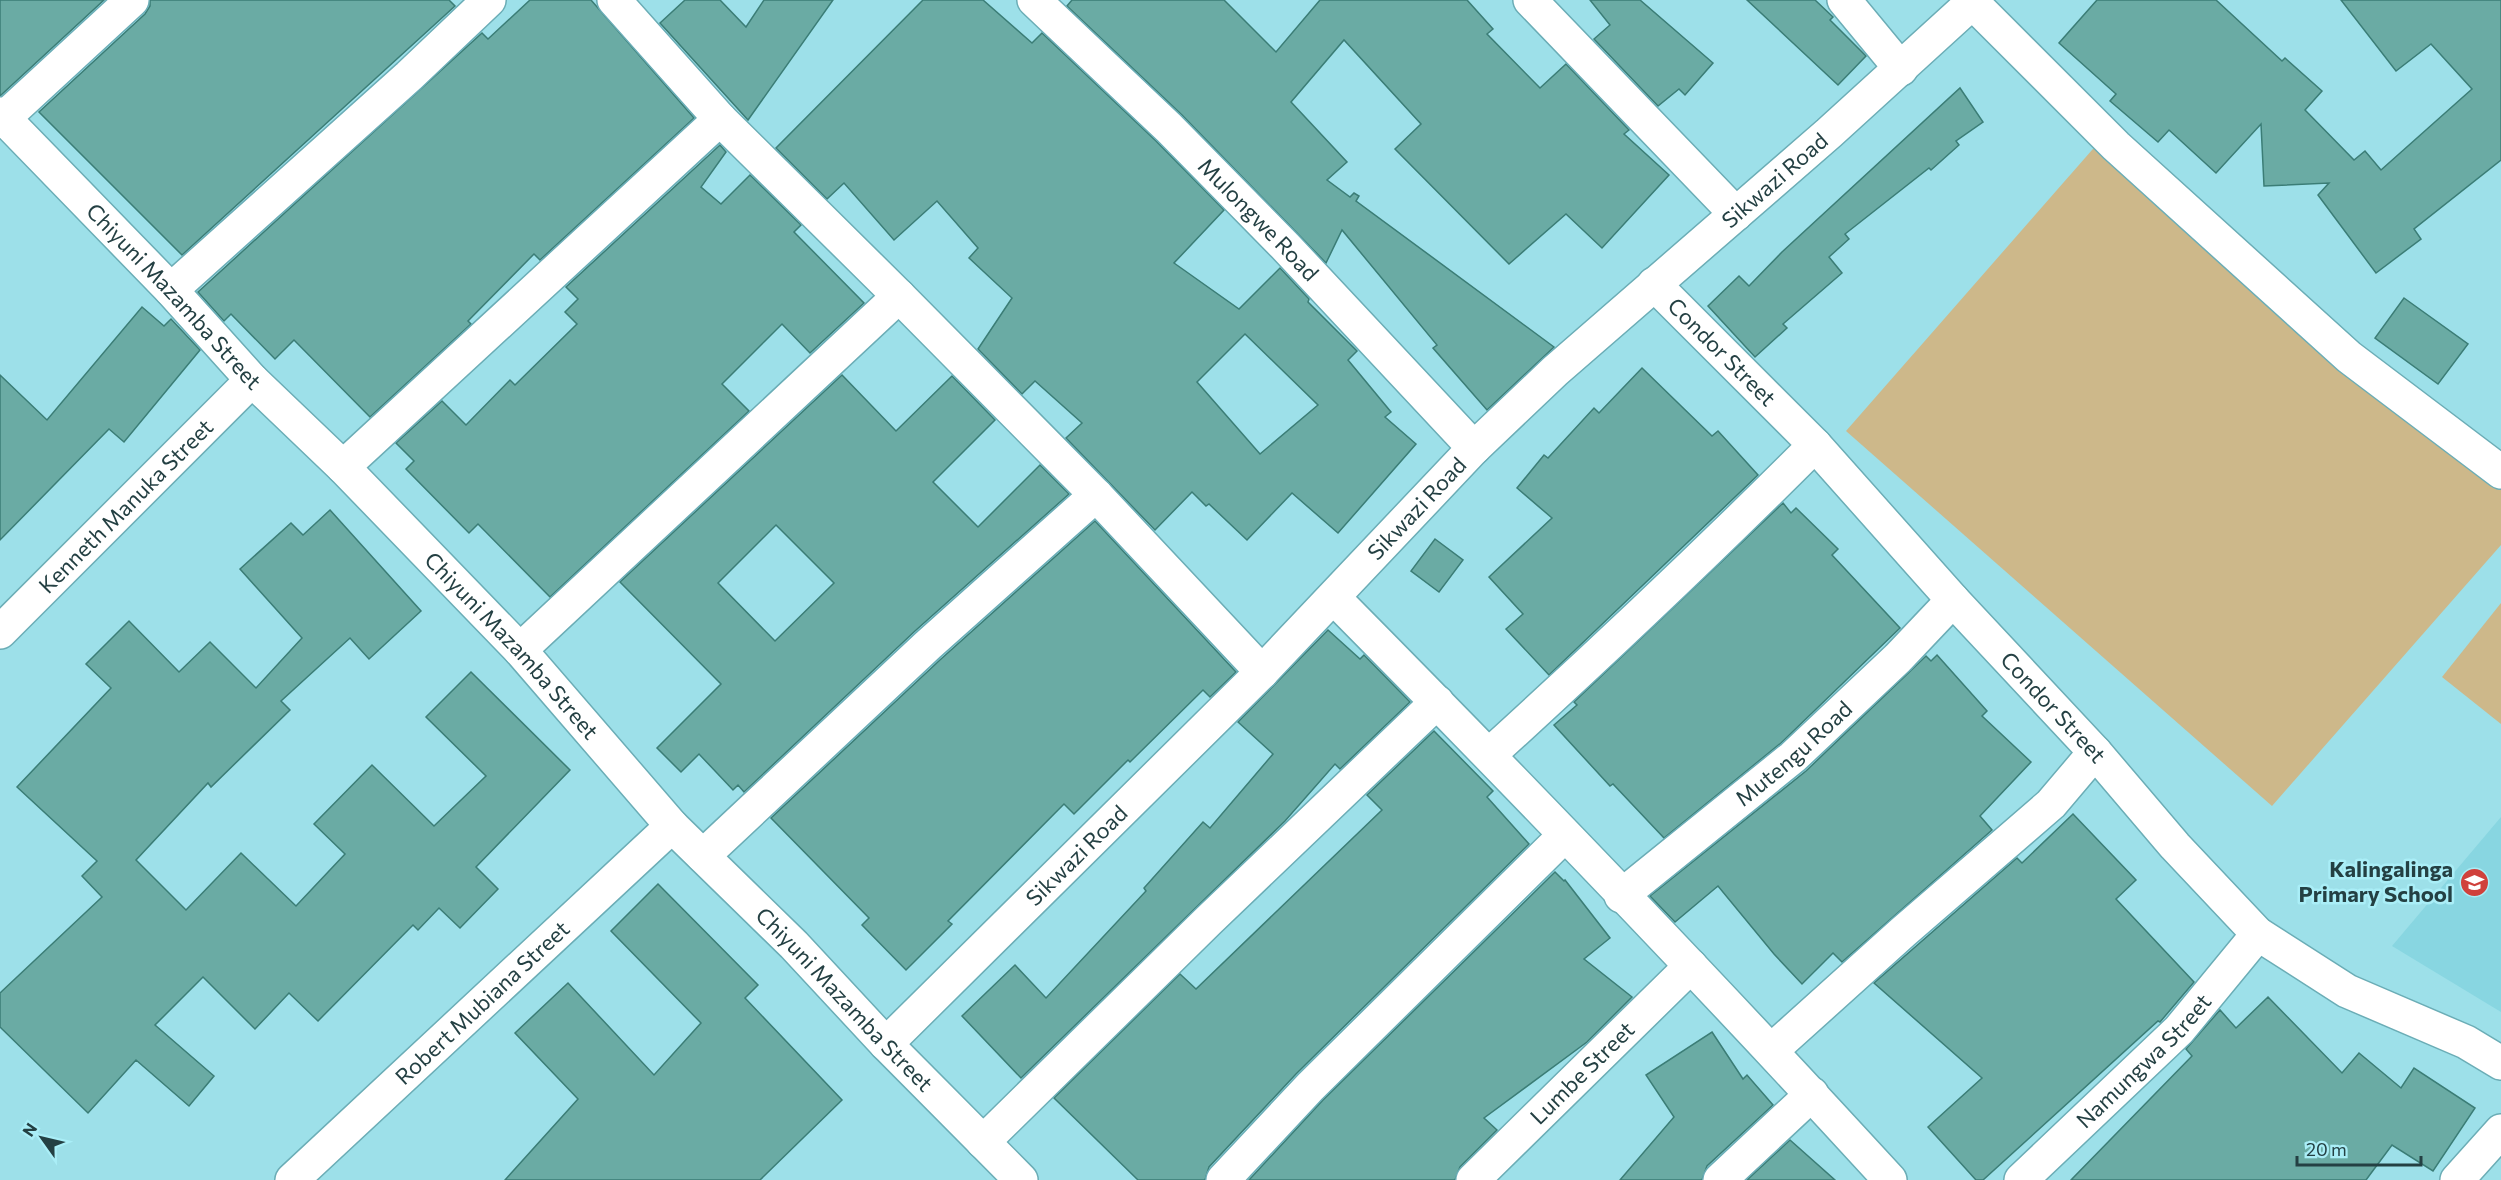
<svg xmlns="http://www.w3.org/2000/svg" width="2501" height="1180" viewBox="0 0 2501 1180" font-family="Commissioner,sans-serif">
<rect width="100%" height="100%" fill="#9de0e9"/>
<path fill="#88d6e1" d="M 2501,817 L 2501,1012 L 2392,946 Z"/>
<g fill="#cdb88a">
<path d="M 2106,134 L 2501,481 L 2501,545 L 2272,806 L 1846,431 Z"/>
<path d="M 2501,603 L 2501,724 L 2442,677 Z"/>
</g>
<g fill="#6aaba4" stroke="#3b7d76" stroke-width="1.5" fill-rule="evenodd">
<path d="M 0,0 L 104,0 L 0,96 Z"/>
<path d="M 150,0 L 449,0 L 455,6 L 182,255 L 39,112 L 145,14 L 150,6 Z"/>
<path d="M 530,0 L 591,0 L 694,118 L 540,260 L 534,254 L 468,321 L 471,324 L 370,417 L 294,340 L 275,359 L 231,314 L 224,321 L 198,292 L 482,33 L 488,39 Z"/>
<path d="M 685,0 L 720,0 L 746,27 L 764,0 L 833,0 L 748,120 L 660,23 Z"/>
<path d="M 923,0 L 983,0 L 1032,43 L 1042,33 L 1156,141 L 1224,210 L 1174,263 L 1239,309 L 1280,268 L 1309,299 L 1308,302 L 1357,351 L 1348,360 L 1391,412 L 1385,417 L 1416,444 L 1338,533 L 1292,493 L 1247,540 L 1209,504 L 1206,506 L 1192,492 L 1155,530 L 1066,438 L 1082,423 L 1035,381 L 1022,394 L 978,349 L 1012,298 L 969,258 L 978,248 L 937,201 L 894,240 L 844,183 L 827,199 L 776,148 ZM 1245,334 L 1318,405 L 1260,454 L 1197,382 Z"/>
<path d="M 1072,0 L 1224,0 L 1276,52 L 1320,0 L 1467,0 L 1493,29 L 1487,34 L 1540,88 L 1566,64 L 1629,130 L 1624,134 L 1669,175 L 1602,248 L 1566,214 L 1509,264 L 1395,149 L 1421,124 L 1344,40 L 1291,102 L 1347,162 L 1327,180 L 1350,197 L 1354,193 L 1359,196 L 1356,201 L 1554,347 L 1487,410 L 1433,348 L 1437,345 L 1342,230 L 1326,263 L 1182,115 L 1067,6 Z"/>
<path d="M 1590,0 L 1640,0 L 1713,63 L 1685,95 L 1679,89 L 1658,106 L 1594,39 L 1610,25 Z"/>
<path d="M 1747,0 L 1815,0 L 1833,17 L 1830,20 L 1866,56 L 1838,85 Z"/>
<path d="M 2097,0 L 2216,0 L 2282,61 L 2285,58 L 2322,91 L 2305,110 L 2354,160 L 2365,151 L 2381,170 L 2472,89 L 2431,44 L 2396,71 L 2341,0 L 2501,0 L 2501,160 L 2414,229 L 2421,239 L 2376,273 L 2318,195 L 2329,183 L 2264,186 L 2261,124 L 2216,173 L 2169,130 L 2158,142 L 2110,101 L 2116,94 L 2059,43 Z"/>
<path d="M 1960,88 L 1983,122 L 1956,141 L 1959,145 L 1931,170 L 1929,168 L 1845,234 L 1849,239 L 1829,257 L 1842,273 L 1783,324 L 1787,328 L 1755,357 L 1708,306 L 1739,276 L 1749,286 L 1782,252 Z"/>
<path d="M 720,145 L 726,152 L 701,187 L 721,204 L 750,175 L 801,225 L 794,232 L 864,303 L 810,353 L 782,324 L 722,384 L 749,411 L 550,597 L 478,524 L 469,533 L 406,469 L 414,461 L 396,443 L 442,401 L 466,425 L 510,380 L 515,385 L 577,324 L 565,312 L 578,299 L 566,287 Z"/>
<path d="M 2404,298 L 2468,344 L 2438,384 L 2375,338 Z"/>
<path d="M 142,307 L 164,326 L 171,319 L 200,350 L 124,442 L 109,429 L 0,540 L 0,375 L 47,420 Z"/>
<path d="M 1642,368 L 1712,436 L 1718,431 L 1758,475 L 1549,675 L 1506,629 L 1523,614 L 1489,577 L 1552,518 L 1517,488 L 1544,455 L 1548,458 L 1594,408 L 1599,413 Z"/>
<path d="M 842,375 L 896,431 L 952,376 L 995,420 L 933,482 L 978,527 L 1040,465 L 1069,494 L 915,631 L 744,792 L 738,785 L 733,790 L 699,754 L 681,772 L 657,748 L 721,684 L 620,582 ZM 776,525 L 834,583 L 775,641 L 718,583 Z"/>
<path d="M 1783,503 L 1791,513 L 1796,508 L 1838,549 L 1832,555 L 1900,628 L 1781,743 L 1664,838 L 1613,784 L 1610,786 L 1554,725 L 1577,705 L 1574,702 Z"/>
<path d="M 330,510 L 421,611 L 369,659 L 350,638 L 281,701 L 290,710 L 211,787 L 208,783 L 136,860 L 186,910 L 241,853 L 296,906 L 345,854 L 314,824 L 372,765 L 434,826 L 486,776 L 426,717 L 471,672 L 570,770 L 476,867 L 498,889 L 460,928 L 439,908 L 418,930 L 413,925 L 318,1021 L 289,993 L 255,1029 L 203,977 L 155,1025 L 214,1076 L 189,1106 L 136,1060 L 88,1113 L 0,1027 L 0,993 L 102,897 L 82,876 L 97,861 L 17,787 L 111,688 L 86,664 L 129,621 L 179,672 L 210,642 L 256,688 L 302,638 L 240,569 L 291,523 L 303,535 Z"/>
<path d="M 1095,521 L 1236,672 L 1210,697 L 1203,690 L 1130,762 L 1128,760 L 1074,814 L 1064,804 L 948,921 L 952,924 L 906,970 L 862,925 L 869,918 L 771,818 L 941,659 Z"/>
<path d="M 1435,539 L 1463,560 L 1439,592 L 1411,571 Z"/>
<path d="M 1328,630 L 1360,659 L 1364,655 L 1410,702 L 1340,769 L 1335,764 L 1285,821 L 1021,1078 L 962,1016 L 1015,965 L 1046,998 L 1146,891 L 1144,888 L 1203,822 L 1210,828 L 1273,754 L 1238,722 Z"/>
<path d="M 1937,655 L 1987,711 L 1982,716 L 2031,762 L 1980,816 L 1992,830 L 1842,962 L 1833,953 L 1802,984 L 1774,954 L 1718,886 L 1675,922 L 1650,896 L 1806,771 L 1926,656 L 1931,661 Z"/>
<path d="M 1434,731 L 1493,791 L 1487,797 L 1529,844 L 1296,1074 L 1209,1167 L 1205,1180 L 1138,1180 L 1054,1098 L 1180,974 L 1196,989 L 1382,810 L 1367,795 Z"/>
<path d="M 2073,814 L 2136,880 L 2116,899 L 2194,982 L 2160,1022 L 2158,1021 L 1983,1180 L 1976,1180 L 1928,1127 L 1982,1078 L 1874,983 L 2017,858 L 2022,863 Z"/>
<path d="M 1555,872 L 1564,881 L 1565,880 L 1610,938 L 1584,959 L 1632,997 L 1587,1042 L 1484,1118 L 1497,1130 L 1460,1167 L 1455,1180 L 1249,1180 L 1323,1100 Z"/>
<path d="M 658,884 L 758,985 L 745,998 L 842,1100 L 760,1180 L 505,1180 L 578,1099 L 515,1033 L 568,983 L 654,1075 L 701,1023 L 611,931 Z"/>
<path d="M 2268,997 L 2342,1073 L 2359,1053 L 2401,1088 L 2414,1068 L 2475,1108 L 2433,1171 L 2392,1145 L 2366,1180 L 2071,1180 L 2192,1056 L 2186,1049 L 2220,1010 L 2236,1028 Z"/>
<path d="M 1712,1032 L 1743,1079 L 1747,1075 L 1773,1105 L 1707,1166 L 1702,1180 L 1620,1180 L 1674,1117 L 1646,1075 Z"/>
<path d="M 1790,1140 L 1835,1180 L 1747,1180 Z"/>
</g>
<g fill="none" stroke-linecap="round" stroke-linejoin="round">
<defs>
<g id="minor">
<path d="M 614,0 L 720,119 L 899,296 L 1096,495 L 1262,672"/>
<path id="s1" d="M 1034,0 L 1169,128 L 1285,246 L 1474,448"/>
<path d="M 1530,0 L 1736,214"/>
<path d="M 1844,0 L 1901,69"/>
<path d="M 1972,2 L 2116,146 L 2349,357 L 2501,472"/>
<path id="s2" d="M 0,114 L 171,290 L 252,380 L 343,467 L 520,650 L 672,826 L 794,945 L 886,1044 L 1021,1180"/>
<path d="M 4,118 L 132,0"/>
<path id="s3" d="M 1654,284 L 1815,445 L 1953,600 L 2095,752 L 2175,846 L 2258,934 L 2347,991 L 2466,1042 L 2501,1063"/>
<path d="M 171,290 L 409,76 L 489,0"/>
<path d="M 343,467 L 720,119"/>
<path d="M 1334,598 C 1523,789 1709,982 1890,1180"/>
<path id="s4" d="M 0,632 L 252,380"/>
<path d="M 520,650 L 899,296"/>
<path d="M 1489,755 C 1600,654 1709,551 1815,445"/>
<path d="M 703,856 L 928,645 L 1096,495"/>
<path id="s5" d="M 1621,896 L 1793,757 L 1898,658 L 1953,600"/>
<path id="s6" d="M 886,1044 L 1262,672 L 1474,448 L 1555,371 L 1829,133 L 1975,0"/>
<path d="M 1772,1050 L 1903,932 L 2051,804 L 2095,752"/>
<path d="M 983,1142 L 1208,921 L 1437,702"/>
<path id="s7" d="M 292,1180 L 672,826"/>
<path d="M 1223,1180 L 1310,1087 L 1565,835"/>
<path id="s8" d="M 1473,1180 L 1691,966"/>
<path d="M 1720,1180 L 1812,1094"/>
<path id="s9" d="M 2021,1180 L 2179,1030 L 2258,934"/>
<path d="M 2457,1180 L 2501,1131"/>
</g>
</defs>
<use href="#minor" stroke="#6badb6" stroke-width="36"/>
<use href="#minor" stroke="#fff" stroke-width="33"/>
</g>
<defs>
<symbol id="school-disc" viewBox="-11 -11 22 22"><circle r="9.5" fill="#d0413c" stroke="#aaeef7"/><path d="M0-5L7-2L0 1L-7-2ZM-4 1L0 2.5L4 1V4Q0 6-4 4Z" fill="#fff"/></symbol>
</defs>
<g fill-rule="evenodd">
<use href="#school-disc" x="2458" y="866" width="33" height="33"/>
</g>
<g text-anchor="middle" stroke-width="5" stroke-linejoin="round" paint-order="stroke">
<g font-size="22" fill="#244043" stroke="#aaeef7">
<text dy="8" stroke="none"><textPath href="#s6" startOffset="1240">Sikwazi Road</textPath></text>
<text dy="8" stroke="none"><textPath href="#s1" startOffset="314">Mulongwe Road</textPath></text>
<text dy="8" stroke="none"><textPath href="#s2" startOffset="252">Chiyuni Mazamba Street</textPath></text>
<text dy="8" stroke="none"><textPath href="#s3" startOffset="96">Condor Street</textPath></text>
<text dy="8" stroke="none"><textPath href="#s4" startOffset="178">Kenneth Manuka Street</textPath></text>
<text dy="8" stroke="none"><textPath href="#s6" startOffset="754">Sikwazi Road</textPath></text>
<text dy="8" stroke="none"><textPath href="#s2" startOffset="738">Chiyuni Mazamba Street</textPath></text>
<text dy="8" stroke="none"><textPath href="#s3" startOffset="582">Condor Street</textPath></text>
<text dy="8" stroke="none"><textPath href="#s5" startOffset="224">Mutengu Road</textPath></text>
<text dy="8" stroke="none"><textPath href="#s6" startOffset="268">Sikwazi Road</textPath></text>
<text dy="8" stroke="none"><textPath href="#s2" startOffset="1224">Chiyuni Mazamba Street</textPath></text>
<text dy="8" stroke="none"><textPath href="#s7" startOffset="260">Robert Mubiana Street</textPath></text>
<text dy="8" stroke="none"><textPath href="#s9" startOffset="171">Namungwa Street</textPath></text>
<text dy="8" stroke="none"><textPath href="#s8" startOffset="153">Lumbe Street</textPath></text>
</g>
<g font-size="22" font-weight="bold" fill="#244043" stroke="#aaeef7" text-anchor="end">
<text x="2453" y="877">Kalingalinga<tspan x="2453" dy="25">Primary School</tspan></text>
</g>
</g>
<g transform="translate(42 1138) rotate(304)" stroke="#aaeef7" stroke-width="4.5" paint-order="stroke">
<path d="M0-4.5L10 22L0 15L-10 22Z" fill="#244043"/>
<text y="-9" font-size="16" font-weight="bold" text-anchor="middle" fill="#244043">N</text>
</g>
<path d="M2297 1156v9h124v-9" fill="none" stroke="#244043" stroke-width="3"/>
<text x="2306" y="1156" font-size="18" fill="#244043" stroke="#aaeef7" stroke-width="4.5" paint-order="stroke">20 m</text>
</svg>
